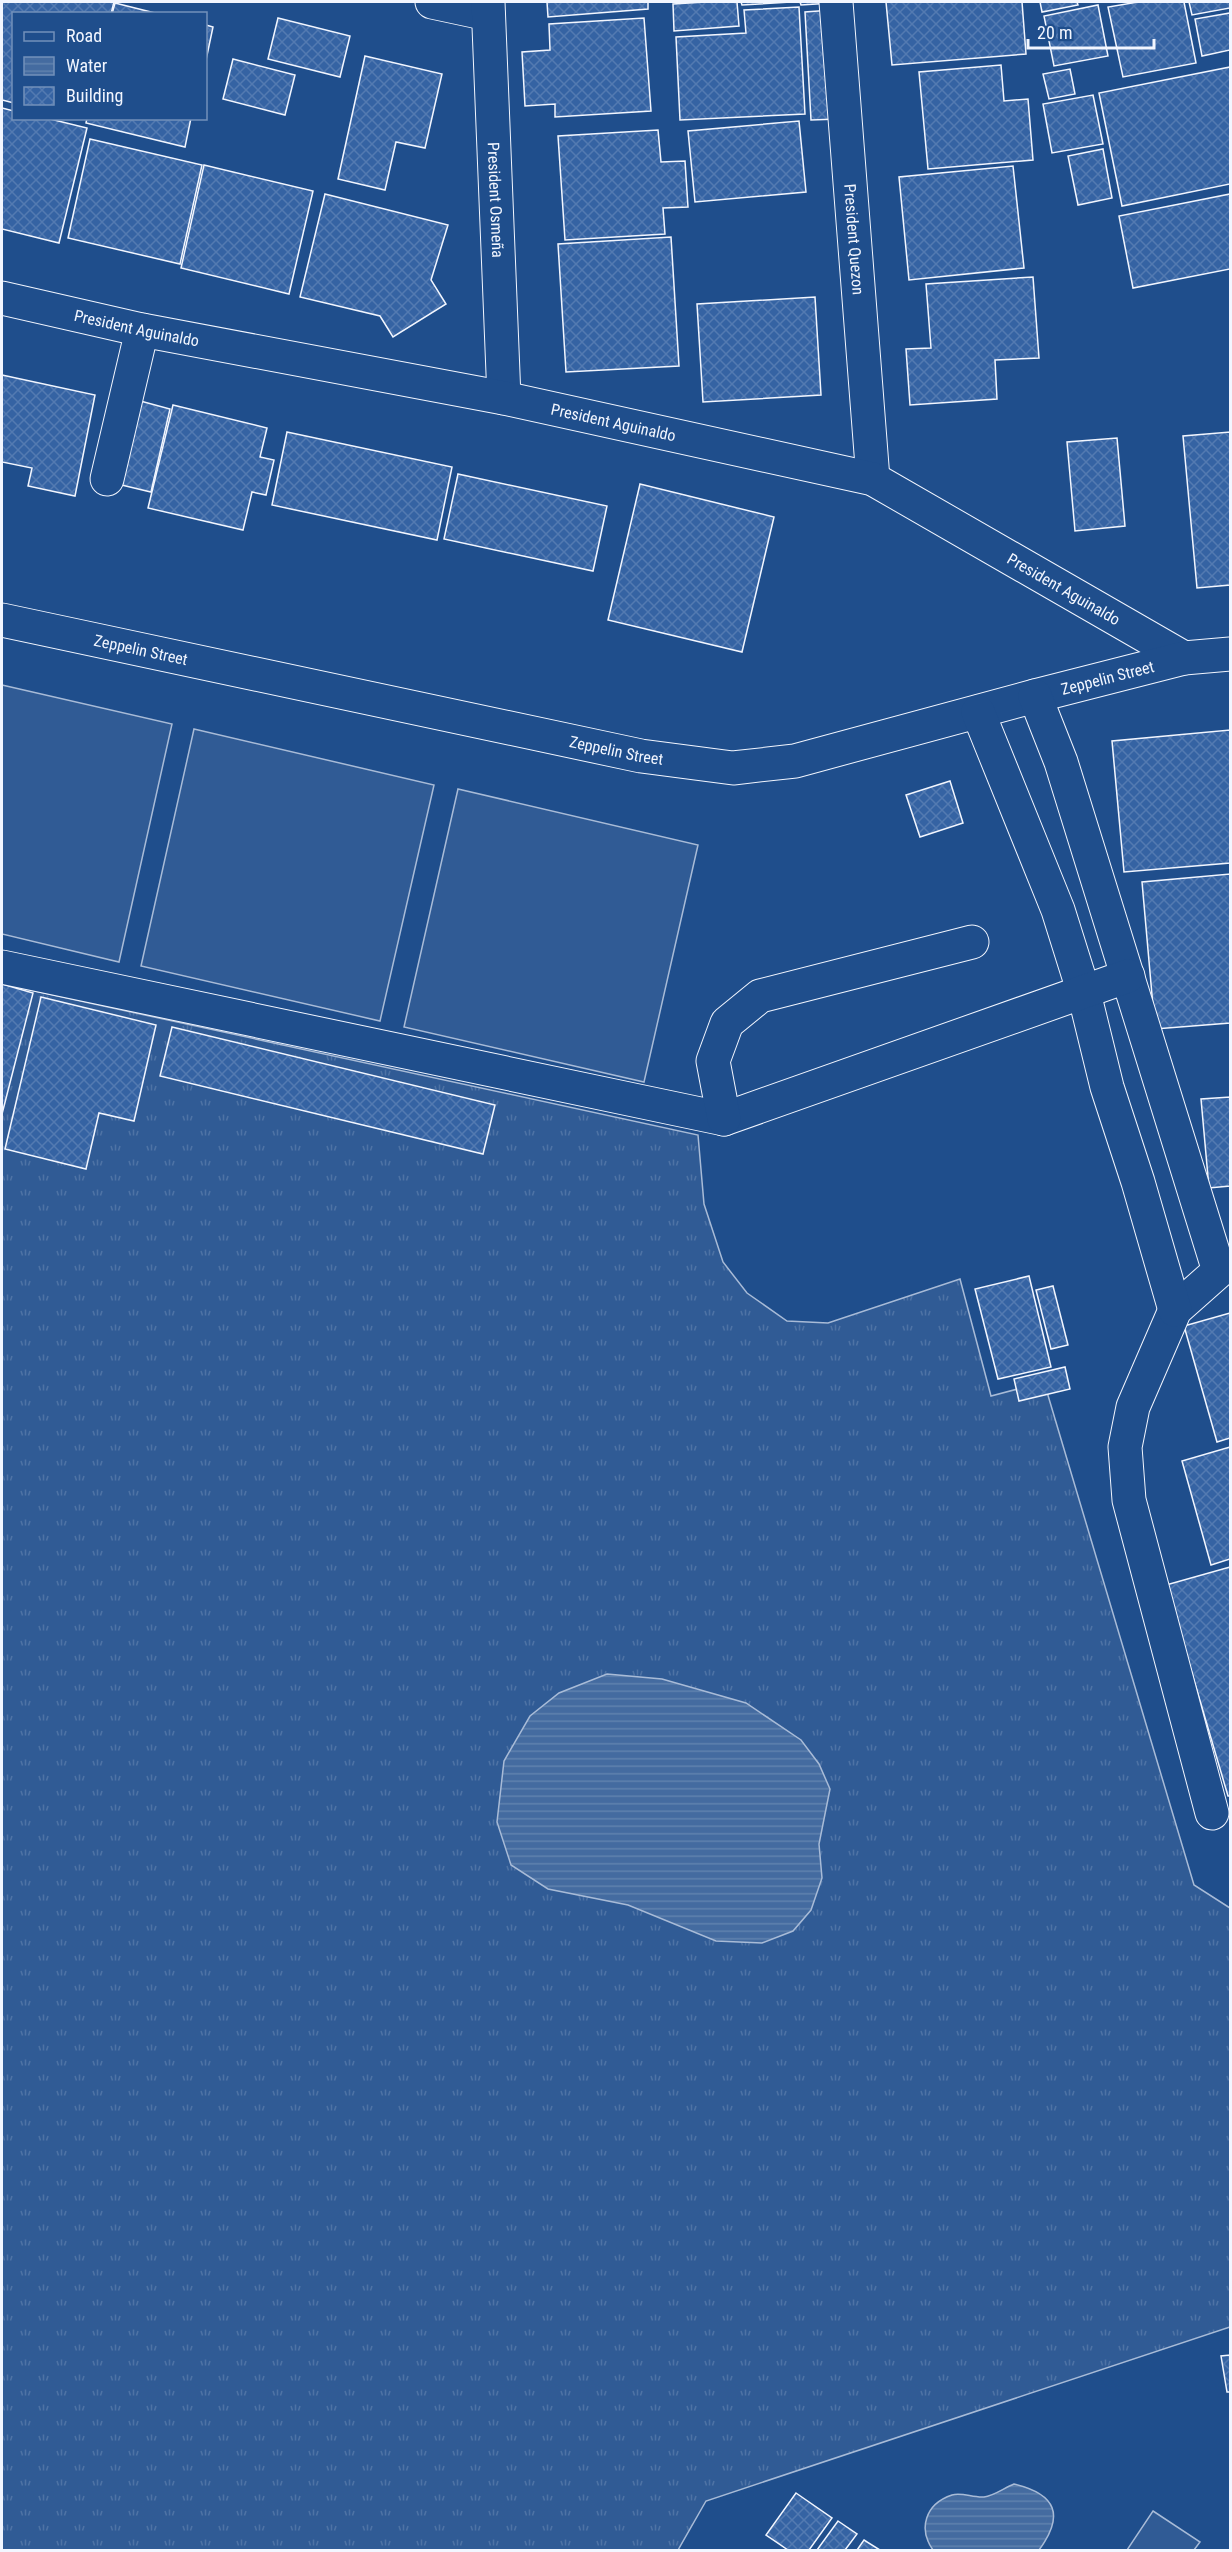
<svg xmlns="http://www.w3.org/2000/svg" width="1232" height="2552" viewBox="0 0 1232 2552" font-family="'Roboto Condensed',sans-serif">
<defs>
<pattern id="grass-tufts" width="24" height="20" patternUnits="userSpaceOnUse" patternTransform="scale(1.5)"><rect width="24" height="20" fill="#305b95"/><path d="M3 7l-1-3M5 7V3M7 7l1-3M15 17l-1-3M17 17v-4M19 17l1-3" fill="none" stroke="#4e73a5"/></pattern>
<pattern id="water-rules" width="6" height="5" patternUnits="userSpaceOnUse" patternTransform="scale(1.5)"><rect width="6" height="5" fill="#446ba0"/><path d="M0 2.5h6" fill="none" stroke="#5f81ae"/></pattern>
<pattern id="building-cross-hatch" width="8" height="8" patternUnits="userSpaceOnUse" patternTransform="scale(1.5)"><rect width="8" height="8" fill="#3563a3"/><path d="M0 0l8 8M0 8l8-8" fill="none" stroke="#537ab1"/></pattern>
</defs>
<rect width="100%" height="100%" fill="#1f4e8c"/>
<path fill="url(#grass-tufts)" stroke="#a8bbd7" stroke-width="1.5" d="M 2,984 L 698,1135 L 704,1204 L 723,1262 L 747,1293 L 787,1321 L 828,1323 L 960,1279 L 991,1396 L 1044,1382 L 1194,1885 L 1230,1908 L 1230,2327 L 706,2501 L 678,2550 L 2,2550 Z"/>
<g fill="#305b95" stroke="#a8bbd7" stroke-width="1.5">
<path d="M 2,685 L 172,724 L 119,962 L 2,934 Z"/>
<path d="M 194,729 L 434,785 L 380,1021 L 141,966 Z"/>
<path d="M 458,789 L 698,845 L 644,1082 L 404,1027 Z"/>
<path d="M 1153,2511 L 1200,2542 L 1194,2550 L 1127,2550 Z"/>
</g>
<g fill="url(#water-rules)" stroke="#a8bbd7" stroke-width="1.5">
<path d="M 607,1674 L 662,1679 L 746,1703 L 801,1740 L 819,1764 L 830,1789 L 819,1844 L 822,1878 L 811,1910 L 793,1931 L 762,1943 L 716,1941 L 628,1905 L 548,1889 L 511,1865 L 497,1822 L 504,1761 L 530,1716 L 559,1693 Z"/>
<path d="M 1014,2484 C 1056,2494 1065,2515 1039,2550 L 933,2550 C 918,2529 925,2504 952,2495 C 962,2492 973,2498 984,2497 C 994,2496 1004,2488 1014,2484 Z"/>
</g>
<g fill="url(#building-cross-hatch)" stroke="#f2f6ff" stroke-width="1.5">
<path d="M 2,2 L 114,2 L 111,14 L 14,14 L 14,103 L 2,100 Z"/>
<path d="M 547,2 L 648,2 L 648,9 L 548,17 Z"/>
<path d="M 705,2 L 737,2 L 739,26 L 674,31 L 673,4 Z"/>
<path d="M 741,2 L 791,2 L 742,5 Z"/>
<path d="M 800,2 L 832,2 L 832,3 L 801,5 Z"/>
<path d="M 886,2 L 1022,2 L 1026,54 L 892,65 Z"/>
<path d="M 1040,2 L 1077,2 L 1078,5 L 1042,12 Z"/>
<path d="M 1138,2 L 1184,2 L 1196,63 L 1123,77 L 1108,7 Z"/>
<path d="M 1189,2 L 1230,2 L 1230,8 L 1192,15 Z"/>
<path d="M 115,3 L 159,14 L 112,14 Z"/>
<path d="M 1098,5 L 1108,56 L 1054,66 L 1044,16 Z"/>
<path d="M 799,7 L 805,114 L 680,120 L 676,37 L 746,33 L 744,10 Z"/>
<path d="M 832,10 L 838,119 L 811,120 L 805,12 Z"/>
<path d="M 1230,13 L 1230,50 L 1202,56 L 1195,19 Z"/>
<path d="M 278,18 L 350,36 L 340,77 L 268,59 Z"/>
<path d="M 644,18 L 651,111 L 555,117 L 555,104 L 525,106 L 522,52 L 550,50 L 549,24 Z"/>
<path d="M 206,25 L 213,27 L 206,60 Z"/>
<path d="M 365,56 L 442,74 L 425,148 L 396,142 L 385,190 L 338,179 Z"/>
<path d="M 233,59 L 295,75 L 285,115 L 223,99 Z"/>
<path d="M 1001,65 L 1004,101 L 1028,99 L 1033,160 L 928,169 L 919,72 Z"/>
<path d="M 1230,67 L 1230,184 L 1122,206 L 1099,93 Z"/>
<path d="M 1070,69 L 1075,94 L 1049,99 L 1043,74 Z"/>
<path d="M 1093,95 L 1103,144 L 1052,153 L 1043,104 Z"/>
<path d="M 2,108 L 14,111 L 14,118 L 46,118 L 87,128 L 59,243 L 2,229 Z"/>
<path d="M 87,118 L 191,118 L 185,147 L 86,123 Z"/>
<path d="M 799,121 L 806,192 L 695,202 L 688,131 Z"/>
<path d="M 658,130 L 661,162 L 685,161 L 688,207 L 663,208 L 665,234 L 565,240 L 558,136 Z"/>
<path d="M 90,139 L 202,165 L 180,264 L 68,238 Z"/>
<path d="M 1103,149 L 1112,198 L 1078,205 L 1068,156 Z"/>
<path d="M 204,165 L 313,191 L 289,294 L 181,268 Z"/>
<path d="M 1013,166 L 1024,268 L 909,280 L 899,177 Z"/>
<path d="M 325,194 L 448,225 L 431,280 L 446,304 L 393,337 L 380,316 L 300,297 Z"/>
<path d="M 1230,194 L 1230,269 L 1133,288 L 1119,216 Z"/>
<path d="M 671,237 L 679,366 L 566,372 L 558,244 Z"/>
<path d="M 1033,277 L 1039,358 L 995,360 L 997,399 L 910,405 L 906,349 L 931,348 L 926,284 Z"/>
<path d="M 815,297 L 821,395 L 703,402 L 697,304 Z"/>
<path d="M 2,375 L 95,395 L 75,496 L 28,486 L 32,468 L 2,462 Z"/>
<path d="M 133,399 L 170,409 L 151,492 L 113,483 Z"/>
<path d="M 173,405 L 267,428 L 260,457 L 274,460 L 266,495 L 252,492 L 243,530 L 148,508 Z"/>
<path d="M 287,432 L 452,467 L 437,540 L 272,505 Z"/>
<path d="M 1230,432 L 1230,585 L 1197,588 L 1183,436 Z"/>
<path d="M 1117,438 L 1125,526 L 1075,531 L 1067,442 Z"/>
<path d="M 458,474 L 607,506 L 593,571 L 444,539 Z"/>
<path d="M 640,484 L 774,517 L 742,652 L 608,620 Z"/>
<path d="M 1230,730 L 1230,863 L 1124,872 L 1112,741 Z"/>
<path d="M 950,781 L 963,823 L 920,837 L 906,795 Z"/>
<path d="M 1230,874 L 1230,1023 L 1155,1029 L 1142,882 Z"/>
<path d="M 2,984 L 33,993 L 2,1114 Z"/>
<path d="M 41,997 L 156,1025 L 134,1121 L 99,1113 L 86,1169 L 5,1149 Z"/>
<path d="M 172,1027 L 495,1105 L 483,1154 L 160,1076 Z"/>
<path d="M 1230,1097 L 1230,1186 L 1209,1188 L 1201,1099 Z"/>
<path d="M 1029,1276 L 1051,1367 L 998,1379 L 975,1289 Z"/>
<path d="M 1053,1286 L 1068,1345 L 1051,1349 L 1036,1290 Z"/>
<path d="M 1230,1313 L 1230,1438 L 1217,1442 L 1184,1326 Z"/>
<path d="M 1065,1367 L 1070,1389 L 1019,1401 L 1014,1379 Z"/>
<path d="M 1230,1447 L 1230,1559 L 1211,1565 L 1182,1461 Z"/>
<path d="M 1230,1567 L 1230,1796 L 1228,1796 L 1166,1585 Z"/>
<path d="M 1230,2355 L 1230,2392 L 1227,2392 L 1221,2356 Z"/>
<path d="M 796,2493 L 832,2518 L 809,2550 L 788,2550 L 766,2535 Z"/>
<path d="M 838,2521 L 857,2534 L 845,2550 L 817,2550 Z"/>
<path d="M 864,2540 L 880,2550 L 857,2550 Z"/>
</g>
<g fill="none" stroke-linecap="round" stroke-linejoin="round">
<defs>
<g id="minor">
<path d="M 432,2 L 488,14"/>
<path id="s1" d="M 488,2 L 504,398"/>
<path id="s2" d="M 836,2 L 873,479"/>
<path id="s3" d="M 2,298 L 142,330 L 504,398 L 873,479 L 1184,658"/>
<path d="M 107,479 L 142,330"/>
<path id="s4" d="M 2,620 L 641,756 L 733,768 L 795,761 L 1035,696 L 1184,658 L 1230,654"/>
<path d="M 1035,696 L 1061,762 L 1219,1271 L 1175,1310 L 1133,1407 L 1125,1447 L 1129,1500 L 1212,1813"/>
<path d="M 978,712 L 1058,910 L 1084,993 L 1107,1087 L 1138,1182 L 1175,1310"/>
<path d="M 2,967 L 724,1119 L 1128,976"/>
<path d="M 724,1119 L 713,1061 L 727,1023 L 760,996 L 972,942"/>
</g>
</defs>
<use href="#minor" stroke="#f2f6ff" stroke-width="35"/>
<use href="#minor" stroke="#1f4e8c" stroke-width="33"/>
</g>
<g text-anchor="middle" stroke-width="4.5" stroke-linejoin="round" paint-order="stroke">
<g font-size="16" fill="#f2f6ff" stroke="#1f4e8c">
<text dy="6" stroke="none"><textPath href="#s1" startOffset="198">President Osmeña</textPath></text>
<text dy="6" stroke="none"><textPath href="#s2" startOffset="238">President Quezon</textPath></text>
<text dy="6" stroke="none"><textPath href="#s3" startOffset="138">President Aguinaldo</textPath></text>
<text dy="6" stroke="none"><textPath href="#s3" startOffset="624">President Aguinaldo</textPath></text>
<text dy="6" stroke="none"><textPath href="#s3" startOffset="1110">President Aguinaldo</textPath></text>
<text dy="6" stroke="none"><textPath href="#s4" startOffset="142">Zeppelin Street</textPath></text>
<text dy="6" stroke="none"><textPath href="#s4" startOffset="1132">Zeppelin Street</textPath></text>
<text dy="6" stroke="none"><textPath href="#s4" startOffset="628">Zeppelin Street</textPath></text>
</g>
</g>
<rect width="1232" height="2552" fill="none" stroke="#f2f6ff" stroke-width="6"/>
<rect x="12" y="12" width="195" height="108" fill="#1f4e8c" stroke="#7391ba" stroke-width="1.5"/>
<rect x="24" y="32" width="30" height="9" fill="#1f4e8c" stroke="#7391ba" stroke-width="1.5"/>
<text x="66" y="42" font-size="18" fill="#f2f6ff">Road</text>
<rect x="24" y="57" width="30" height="18" fill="url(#water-rules)" stroke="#7391ba" stroke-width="1.5"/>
<text x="66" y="72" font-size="18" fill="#f2f6ff">Water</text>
<rect x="24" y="87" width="30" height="18" fill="url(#building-cross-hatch)" stroke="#7391ba" stroke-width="1.5"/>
<text x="66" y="102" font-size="18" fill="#f2f6ff">Building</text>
<path d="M1028 39v9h126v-9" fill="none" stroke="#f2f6ff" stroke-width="3"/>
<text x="1037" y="39" font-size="18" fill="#f2f6ff" stroke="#1f4e8c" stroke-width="4.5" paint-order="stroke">20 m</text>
</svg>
